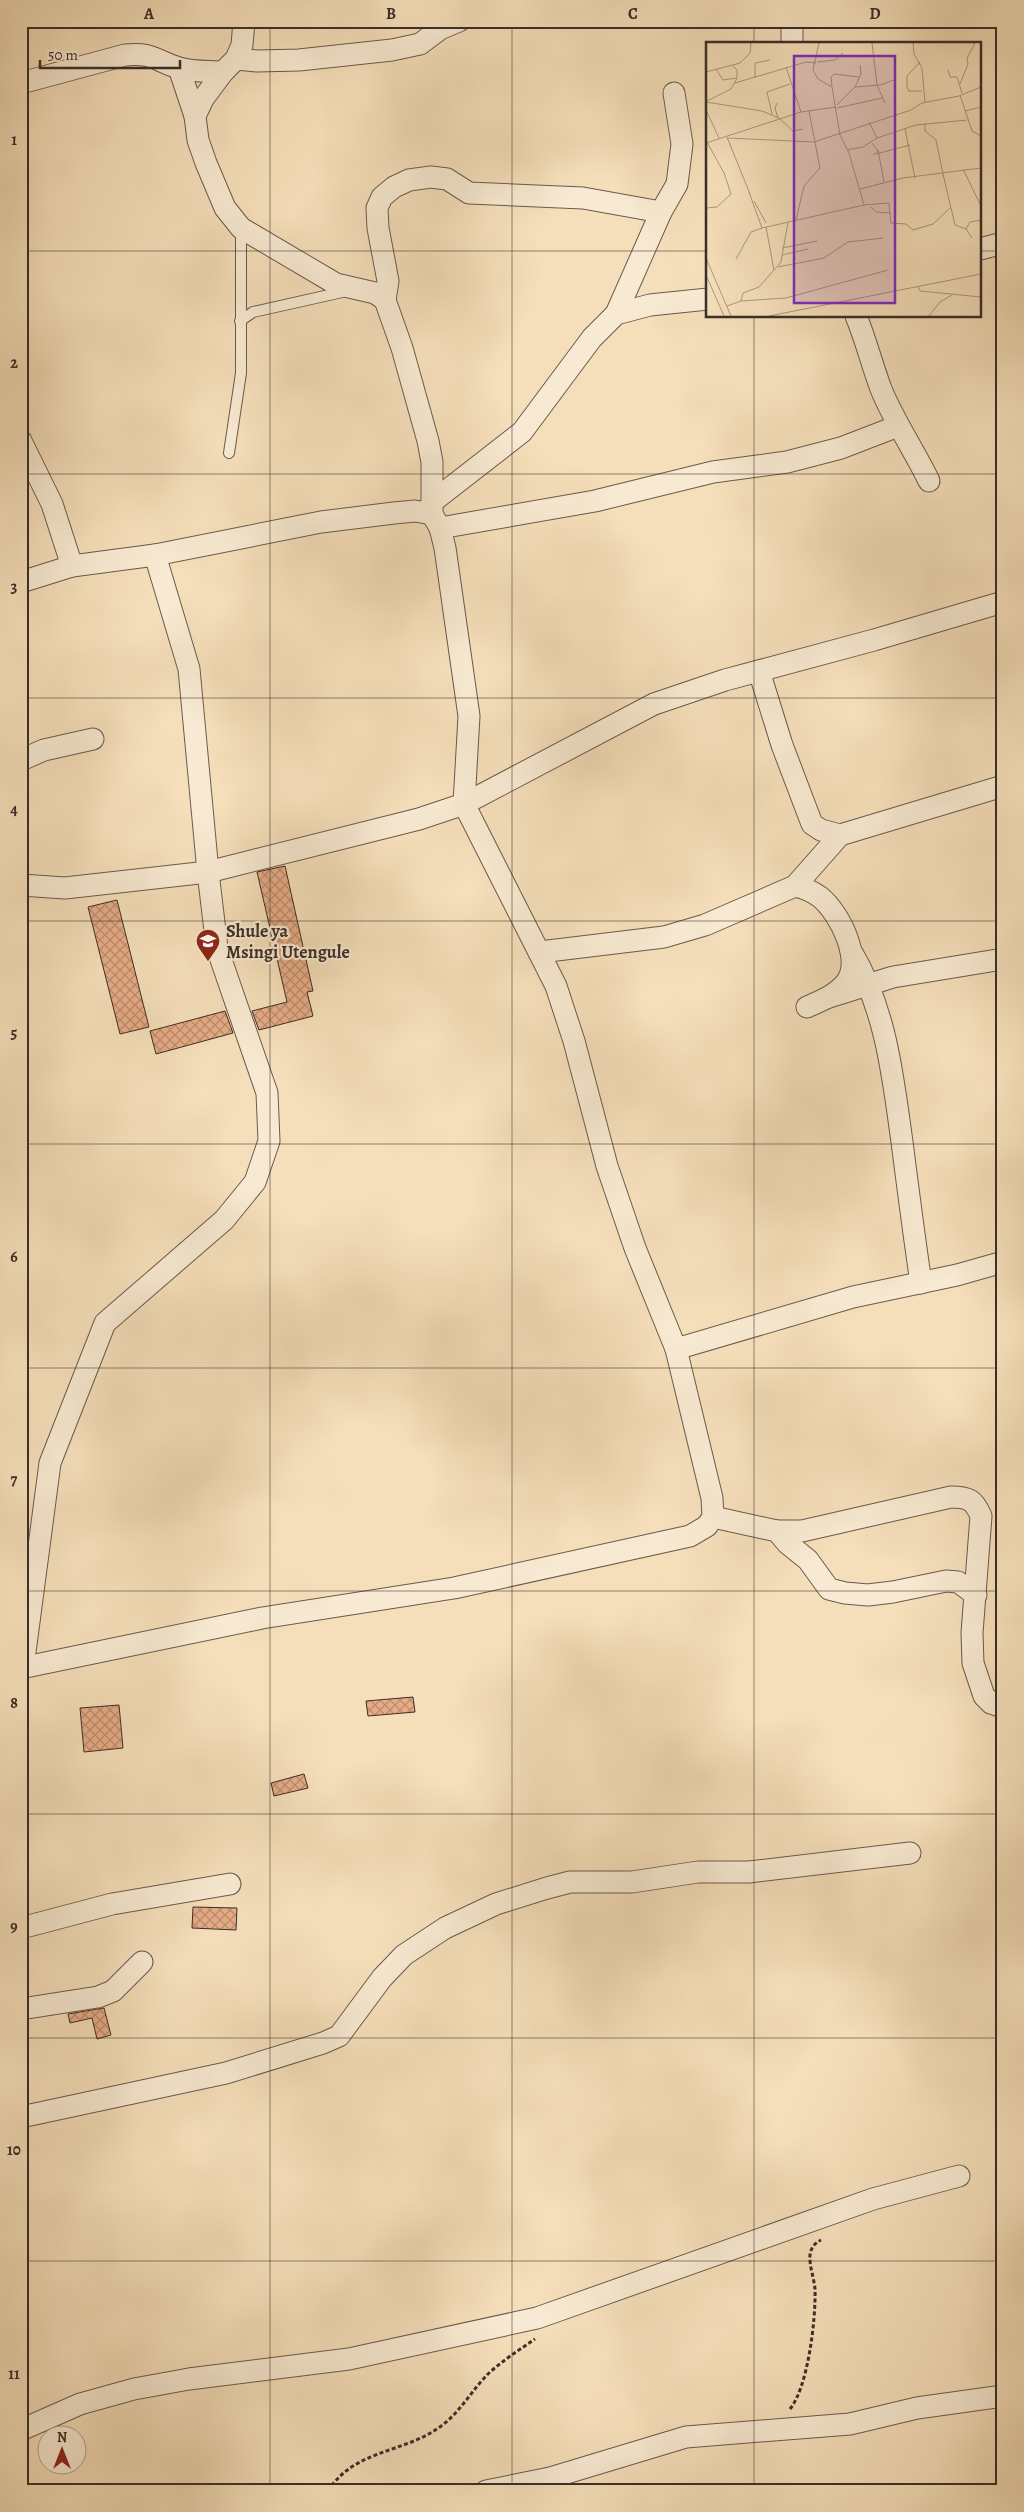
<svg xmlns="http://www.w3.org/2000/svg" width="1024" height="2512" viewBox="0 0 1024 2512" font-family="Alegreya,serif">
<defs>
<pattern id="building-cross-hatch" width="8" height="8" patternUnits="userSpaceOnUse" patternTransform="scale(1.25)"><rect width="8" height="8" fill="#e7ac86"/><path d="M0 0l8 8M0 8l8-8" fill="none" stroke="#bc8c6e"/></pattern>
</defs>
<rect width="100%" height="100%" fill="#f5dfba"/>
<filter id="stains"><feTurbulence type="fractalNoise" baseFrequency=".004" numOctaves="4"/><feColorMatrix values="0 0 0 0 .2 0 0 0 0 .09 0 0 0 0 .02 0 0 0 .5 -.17"/></filter>
<radialGradient id="worn" r=".72"><stop offset=".6" stop-color="#630" stop-opacity="0"/><stop offset="1" stop-color="#630" stop-opacity=".3"/></radialGradient>
<g fill="url(#building-cross-hatch)" stroke="#3b2d28">
<path d="M 285,866 L 313,991 L 307,992 L 313,1016 L 259,1030 L 252,1011 L 287,1002 L 257,872 Z"/>
<path d="M 117,900 L 149,1027 L 120,1034 L 88,907 Z"/>
<path d="M 225,1011 L 233,1033 L 156,1054 L 150,1031 Z"/>
<path d="M 413,1697 L 415,1712 L 368,1716 L 366,1701 Z"/>
<path d="M 119,1705 L 123,1748 L 84,1752 L 80,1708 Z"/>
<path d="M 304,1774 L 308,1788 L 274,1796 L 271,1783 Z"/>
<path d="M 193,1907 L 237,1908 L 236,1930 L 192,1928 Z"/>
<path d="M 104,2008 L 111,2035 L 97,2039 L 92,2018 L 70,2023 L 68,2014 Z"/>
</g>
<g fill="none" stroke-linecap="round" stroke-linejoin="round">
<defs>
<g id="service">
<path d="M 240,321 L 253,312 L 347,291"/>
<path d="M 229,453 L 241,373 L 241,228"/>
</g>
<g id="minor">
<path d="M 792,44 L 792,21"/>
<path d="M 236,59 L 257,61 L 299,60 L 392,50 L 420,44 L 440,29 L 459,21"/>
<path d="M 179,68 L 195,116"/>
<path d="M 21,83 L 125,55 C 154,52 155,61 179,68 C 192,72 209,71 223,72"/>
<path d="M 980,249 L 1003,243"/>
<path d="M 385,300 L 388,281 L 378,228 L 377,208 L 382,197 L 394,187 L 409,180 L 431,177 L 447,179 L 469,193 L 583,198 L 661,212"/>
<path d="M 616,314 L 661,212 L 677,184 L 682,144 L 674,93"/>
<path d="M 856,316 C 866,340 872,365 881,389 C 894,421 914,450 929,481"/>
<path d="M 21,441 L 52,504 L 72,566"/>
<path d="M 432,502 L 522,432 L 592,338 L 616,314 L 650,305 L 708,299"/>
<path d="M 440,528 L 595,501 L 713,472 L 787,462 L 841,448 L 898,426"/>
<path d="M 21,582 L 72,566 L 155,555 L 321,522 L 394,513 L 415,511 L 432,514"/>
<path d="M 759,671 L 782,745 L 812,824 L 821,830 L 840,835"/>
<path d="M 21,760 L 44,750 L 93,739"/>
<path d="M 21,885 L 65,888 L 208,872 L 419,819 L 464,804 L 654,704 L 725,680 L 874,640 L 1003,602"/>
<path d="M 795,886 C 804,888 812,891 820,897 C 840,913 865,963 844,985 C 834,996 820,1001 807,1007"/>
<path d="M 851,951 C 886,1009 893,1077 902,1142 C 908,1189 914,1236 921,1283"/>
<path d="M 540,952 L 664,937 L 705,925 L 795,886 L 840,835 L 1003,786"/>
<path d="M 829,997 L 893,977 L 1003,959"/>
<path d="M 676,1349 L 853,1297 L 957,1275 L 1003,1262"/>
<path d="M 713,1517 L 777,1531 L 802,1531 L 951,1497 C 969,1497 974,1500 981,1516 L 972,1633 L 973,1663 L 984,1696 L 991,1703 L 1003,1707"/>
<path d="M 777,1531 L 787,1543 L 808,1560 L 829,1589 L 845,1593 L 868,1595 L 893,1592 L 946,1581 L 958,1582 L 976,1595"/>
<path d="M 23,1667 L 50,1463 L 105,1323 L 224,1220 L 255,1182 L 269,1141 L 267,1093 L 217,948 L 208,872 L 189,669 L 155,555"/>
<path d="M 21,1668 L 262,1618 L 454,1588 L 690,1536 L 707,1526 L 713,1517 L 712,1498 L 676,1349 L 635,1248 L 607,1166 L 574,1041 L 556,986 L 464,804 L 469,716 L 445,548 L 440,528 L 432,514 L 432,462 L 428,441 L 402,348 L 385,300 L 375,293 L 336,284 L 241,228 L 225,208 L 206,163 L 198,140 L 195,116 L 203,99 L 223,72 L 236,59 L 242,45 L 244,21"/>
<path d="M 21,1928 L 112,1904 L 230,1884"/>
<path d="M 21,2009 L 98,1997 L 113,1991 L 142,1962"/>
<path d="M 21,2117 L 226,2073 L 323,2043 L 339,2036 L 382,1978 L 404,1955 L 445,1928 L 496,1904 L 547,1888 L 570,1882 L 632,1882 L 698,1872 L 749,1872 L 910,1853"/>
<path d="M 21,2430 L 80,2404 L 134,2389 L 189,2379 L 349,2359 L 537,2318 L 873,2199 L 959,2176"/>
<path d="M 486,2491 L 550,2478 L 686,2437 L 850,2424 L 917,2408 L 1003,2396"/>
</g>
</defs>
<use href="#service" stroke="#6a5a4c" stroke-width="12"/>
<use href="#minor" stroke="#6a5a4c" stroke-width="23"/>
<g stroke="#3b2d28" stroke-width="3" stroke-dasharray="4 2.5" stroke-linecap="butt">
<path d="M 790,2409 C 808,2387 816,2319 815,2289 C 814,2278 809,2265 810,2255 C 811,2247 815,2243 821,2240"/>
<path d="M 328,2491 C 356,2447 408,2454 445,2423 C 462,2409 473,2389 488,2374 C 502,2361 519,2350 535,2339"/>
</g>
<use href="#service" stroke="#f8ead2" stroke-width="10"/>
<use href="#minor" stroke="#f8ead2" stroke-width="21"/>
</g>
<path fill="none" stroke="#3b2d28" stroke-width="1" stroke-opacity="0.55" d="M 270,21 L 270,2491M 512,21 L 512,2491M 754,21 L 754,44M 21,251 L 708,251M 980,251 L 1003,251M 754,316 L 754,2491M 21,474 L 1003,474M 21,698 L 1003,698M 21,921 L 1003,921M 21,1144 L 1003,1144M 21,1368 L 1003,1368M 21,1591 L 1003,1591M 21,1814 L 1003,1814M 21,2038 L 1003,2038M 21,2261 L 1003,2261"/>
<defs>
<symbol id="school-pin" viewBox="-11 -11 22 30"><path d="M0 17L-7.5 6A9.5 9.5 0 1 1 7.5 6Z" fill="#8f2418" stroke="#f8ead2"/><path d="M0-5L7-2L0 1L-7-2ZM-4 1L0 2.5L4 1V4Q0 6-4 4Z" fill="#fff"/></symbol>
</defs>
<g fill-rule="evenodd">
<use href="#school-pin" x="194" y="927" width="28" height="38"/>
</g>
<g text-anchor="middle" stroke-width="4.5" stroke-linejoin="round" paint-order="stroke">
<g font-size="18" font-weight="bold" fill="#3b2d28" stroke="#f8ead2" text-anchor="start">
<text x="226" y="937">Shule ya<tspan x="226" dy="21">Msingi Utengule</tspan></text>
</g>
</g>
<g transform="translate(706 42)">
<rect width="275" height="275" fill="#f5dfba"/>
<path fill="none" stroke="#ab9880" stroke-width="1" d="M 166,1 L 171,43M 207,1 L 208,12 L 216,26 L 219,60M 111,20 L 129,18 L 137,11M 214,20 L 201,34 L 201,45 L 203,49 L 216,49M 80,25 L 95,70M 10,27 L 17,38 L 31,36M 242,28 L 244,35 L 251,35 L 256,51M 0,30 L 34,21 L 44,11 L 45,1M 49,36 L 49,21 L 64,18M 29,41 L 100,20 L 110,21M 254,42 L 262,22 L 261,16 L 269,1M 171,43 L 179,61M 126,44 L 125,35 L 128,32 L 153,35M 149,45 L 155,32 L 154,23M 254,53 L 266,89 L 275,94M 1,59 L 25,47 L 31,36 L 31,28 L 27,24M 0,60 L 56,69 L 73,76M 71,61 L 69,66 L 72,76M 131,63 L 149,45 L 174,43 L 188,38M 131,66 L 176,56M 0,68 L 13,96M 259,69 L 275,65M 66,72 L 61,50 L 84,42M 73,76 L 87,89 L 97,87M 163,80 L 171,96M 219,82 L 219,89 L 230,98 L 237,132M 199,87 L 209,136M 21,95 L 44,152M 22,96 L 108,100 L 205,68 L 216,61 L 253,54 L 275,45M 0,101 L 95,70 L 130,65M 166,101 L 172,109 L 167,113M 141,108 L 157,105 L 171,96 L 210,83 L 261,78M 172,108 L 178,140M 170,112 L 204,103M 257,127 L 275,164M 237,132 L 249,183 L 260,187 L 266,196M 154,147 L 197,136 L 275,126M 43,150 L 56,186 L 158,163 L 143,111 L 134,93 L 126,45 L 112,37 L 107,28 L 113,1M 48,159 L 60,181M 158,163 L 183,161 L 185,181 L 200,182 L 207,188 L 227,182 L 244,166M 165,165 L 170,170 L 184,171M 0,166 L 11,165 L 25,152 L 18,131 L 1,100M 90,178 L 98,144 L 114,126 L 103,69M 60,185 L 68,228M 260,187 L 264,180 L 275,178M 76,206 L 111,199M 76,213 L 102,207M 0,216 L 25,274M 30,217 L 45,190 L 56,186M 72,225 L 118,216 L 142,200 L 177,196M 0,233 L 18,274M 212,244 L 214,249 L 275,255M 35,259 L 37,251 L 53,245 L 75,220 L 82,180M 21,264 L 35,259 L 80,256 L 182,228M 63,274 L 275,232M 223,274 L 234,260 L 246,253"/>
<path fill="#7b2cbf" fill-opacity="0.15" stroke="#7b2cbf" stroke-width="2.5" d="M 88,14 L 189,14 L 189,261 L 88,261 Z"/>
<rect width="275" height="275" fill="none" stroke="#3b2d28" stroke-width="2.5"/>
</g>
<rect width="1024" height="2512" fill="none" stroke="#f5dfba" stroke-width="55"/>
<g transform="translate(62 2450)"><circle r="24" fill="#f8ead2" stroke="#ac9e8e"/>
<path d="M0-4L9 19L0 12L-9 19Z" fill="#8f2418"/>
<text y="-8" font-size="14" font-weight="bold" text-anchor="middle" fill="#3b2d28">N</text>
</g>
<path d="M40 60v8h140v-8" fill="none" stroke="#3b2d28" stroke-width="2.5"/>
<text x="48" y="60" font-size="15" fill="#3b2d28" stroke="#f8ead2" stroke-width="4" paint-order="stroke">50 m</text>
<rect x="28" y="28" width="968" height="2456" fill="none" stroke="#3b2d28" stroke-width="2"/>
<g font-size="16" text-anchor="middle" font-weight="bold" fill="#3b2d28">
<text x="149" y="19">A</text>
<text x="391" y="19">B</text>
<text x="633" y="19">C</text>
<text x="875" y="19">D</text>
<text x="14" y="145">1</text>
<text x="14" y="368">2</text>
<text x="14" y="592">3</text>
<text x="14" y="815">4</text>
<text x="14" y="1038">5</text>
<text x="14" y="1262">6</text>
<text x="14" y="1485">7</text>
<text x="14" y="1708">8</text>
<text x="14" y="1932">9</text>
<text x="14" y="2155">10</text>
<text x="14" y="2379">11</text>
</g>
<rect width="100%" height="100%" filter="url(#stains)"/>
<rect width="100%" height="100%" fill="url(#worn)"/>
</svg>
